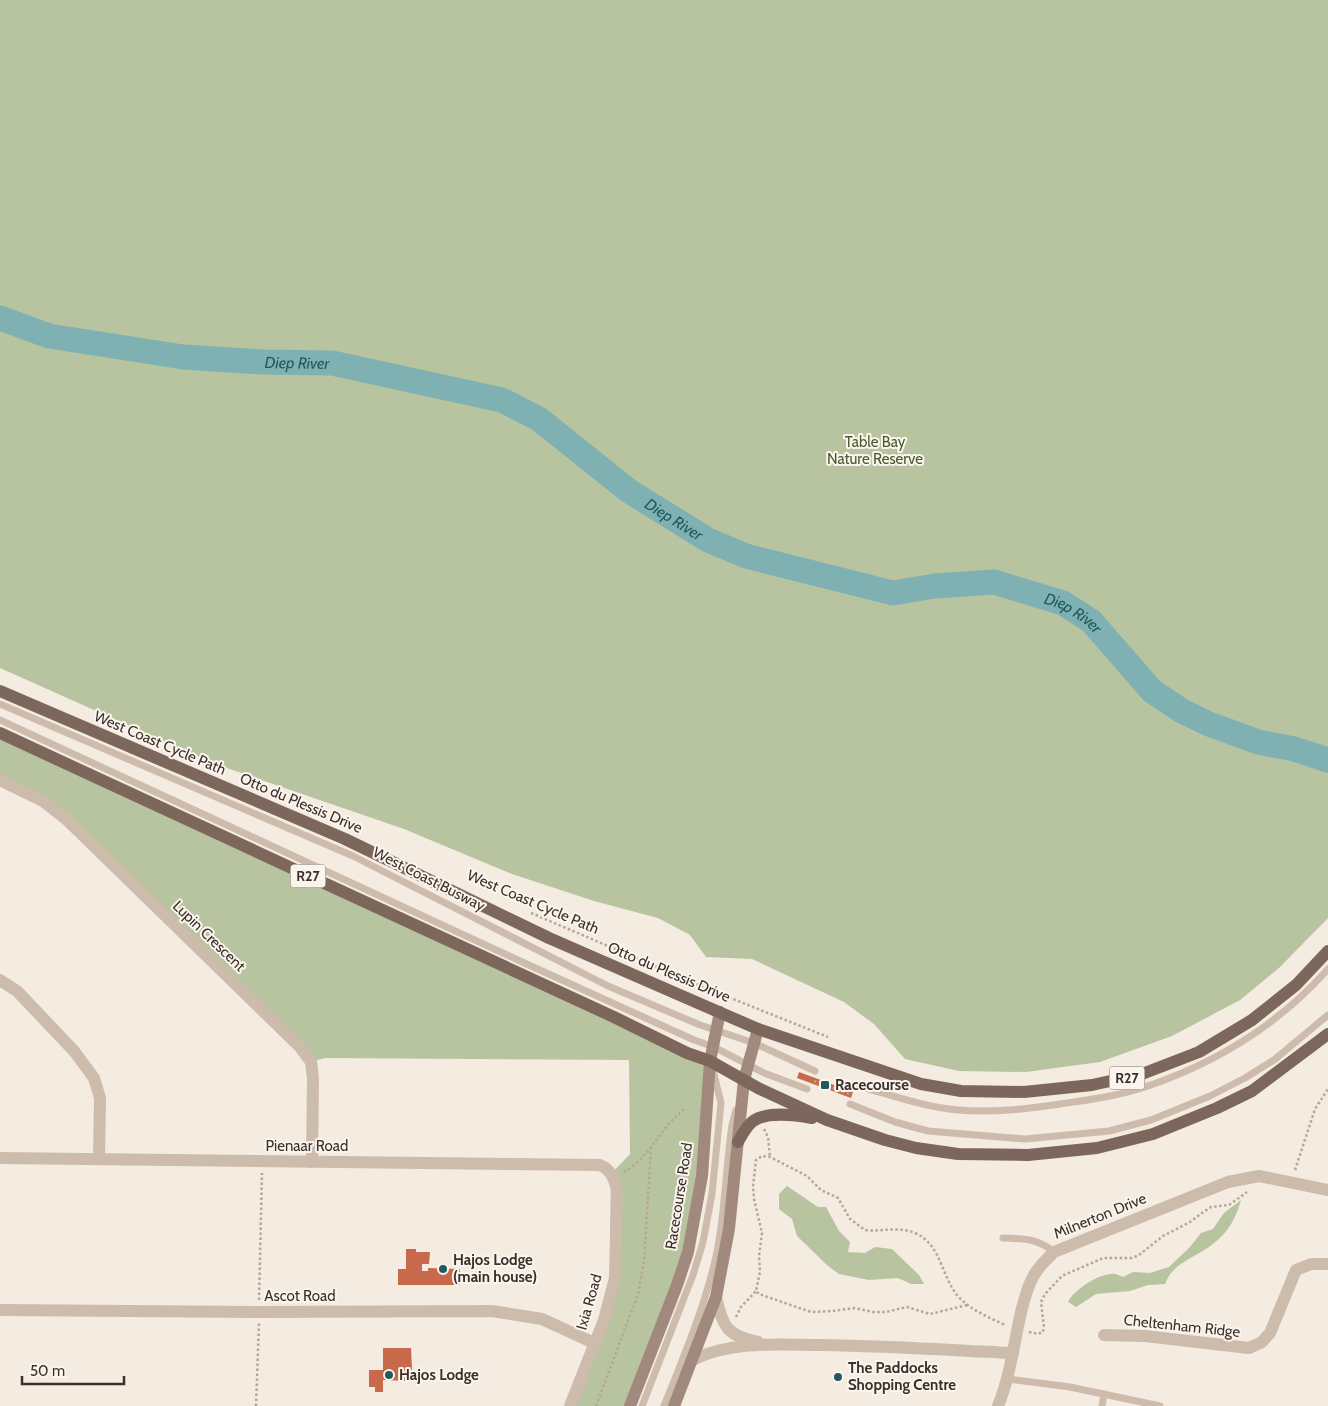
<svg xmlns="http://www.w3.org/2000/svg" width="1328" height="1406" viewBox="0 0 1328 1406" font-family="Cabin,sans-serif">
<rect width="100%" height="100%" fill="#f4ebe1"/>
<g fill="#b8c4a0">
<path d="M 0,0 L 1328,0 L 1328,918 L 1279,968 L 1240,1000 L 1172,1036 L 1100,1062 L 1026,1072 L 959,1071 L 905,1059 L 874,1024 L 844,1002 L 752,959 L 706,957 L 690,935 L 658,918 L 594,901 L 512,874 L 404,829 L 215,764 L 0,668 Z"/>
<path d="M 0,733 L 710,1061 L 695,1221 L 630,1406 L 570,1406 L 610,1302 L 611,1174 L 630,1154 L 629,1060 L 325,1058 L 311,1062 L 66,819 L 0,780 Z"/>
<path d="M 787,1186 L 818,1207 L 826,1207 L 839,1231 L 850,1242 L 848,1252 L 865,1253 L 875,1247 L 892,1249 L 919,1275 L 924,1284 L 911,1284 L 898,1278 L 869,1280 L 839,1274 L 828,1266 L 797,1236 L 792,1219 L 779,1209 L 779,1194 Z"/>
<path d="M 1241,1200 C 1235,1221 1227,1234 1209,1247 C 1193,1258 1172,1264 1165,1284 L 1148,1285 L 1130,1291 L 1096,1294 L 1076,1307 L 1068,1302 C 1073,1290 1102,1271 1116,1274 C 1118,1275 1121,1276 1123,1277 L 1133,1272 L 1150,1273 L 1169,1267 L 1190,1247 L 1201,1233 L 1213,1229 L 1224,1213 Z"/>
</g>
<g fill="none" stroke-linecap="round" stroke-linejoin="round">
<path stroke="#7fb0b2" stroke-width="25" id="s1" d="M 0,318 L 49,336 L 183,357 L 262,362 L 332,363 L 502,400 L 539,419 L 629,491 L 708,540 L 746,556 L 893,593 L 935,586 L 994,582 L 1063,603 L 1091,621 L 1152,691 L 1182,711 L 1209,724 L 1258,742 L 1294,749 L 1328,760"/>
</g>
<g fill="#c8694b">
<path d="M 799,1072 L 853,1092 L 851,1098 L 797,1078 Z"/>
<path d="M 406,1249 L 416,1249 L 416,1252 L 430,1252 L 429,1264 L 422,1264 L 422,1271 L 428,1271 L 428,1268 L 460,1269 L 460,1285 L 398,1285 L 398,1269 L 406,1269 Z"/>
<path d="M 383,1348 L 411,1348 L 412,1370 L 409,1370 L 409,1381 L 383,1380 L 383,1392 L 375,1392 L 375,1387 L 369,1387 L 369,1370 L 383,1370 Z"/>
</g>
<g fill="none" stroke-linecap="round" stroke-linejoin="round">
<g stroke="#b9a596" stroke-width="2.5" stroke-dasharray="2.5 2.5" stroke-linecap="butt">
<path d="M 531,913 L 713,991 L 828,1037"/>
<path d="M 814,1081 L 849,1094"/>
<path d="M 764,1129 L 768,1137 L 770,1157"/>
<path d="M 1295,1170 L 1315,1109 L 1328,1089"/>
<path d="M 624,1172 C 651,1157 661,1125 686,1108"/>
<path d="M 259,1300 L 262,1173"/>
<path d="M 967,1305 L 930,1314 L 907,1307 L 886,1312 L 873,1312 L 854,1308 L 833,1311 L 811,1312 L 759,1294 L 756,1291 L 760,1272 L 759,1256 L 762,1233 L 754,1199 L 753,1186 L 756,1160 L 762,1156 L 770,1157 L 807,1176 L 821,1190 L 838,1198 L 850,1219 L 865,1230 C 882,1232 897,1226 915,1233 C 941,1244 941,1275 957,1295 C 970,1310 988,1317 1005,1325"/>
<path d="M 736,1317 L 741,1307 L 756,1291"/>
<path d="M 1029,1332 L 1038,1334 L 1043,1332 L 1044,1327 L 1041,1302 L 1045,1294 L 1062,1276 L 1103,1258 L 1132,1258 L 1139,1255 L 1163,1236 L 1190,1222 L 1202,1213 L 1211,1207 L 1229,1205 L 1247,1192"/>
<path d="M 256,1406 L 259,1323"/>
<path d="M 596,1406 L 638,1294 L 644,1260 L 651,1148"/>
</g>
<g stroke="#cdbbac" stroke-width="7">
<path d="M 0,704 L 353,856 L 608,986 L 700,1025 L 754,1043 L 815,1071"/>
<path d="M 0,720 L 520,961 L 694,1040 L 714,1047 L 764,1073 L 807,1089"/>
<path d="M 858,1086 C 891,1095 924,1107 958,1110 C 992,1113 1026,1109 1060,1104 C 1088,1100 1118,1096 1145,1087 C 1216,1063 1279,1024 1328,969"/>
<path d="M 850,1104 L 895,1122 L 928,1131 L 1025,1139 L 1109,1131 L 1151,1120 L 1210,1096 L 1245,1078 L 1274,1060 L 1328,1015"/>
<path d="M 1003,1238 C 1024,1239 1037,1238 1054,1252"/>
<path d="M 1008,1379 L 1070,1387 L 1160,1406"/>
<path d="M 642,1406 L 693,1275 L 703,1242 L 712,1194 L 721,1103 L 713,1070"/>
<path d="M 664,1406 C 682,1361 701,1316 713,1269 C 725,1223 725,1173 732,1125 L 736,1110"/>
<path d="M 1102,1406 L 1104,1394"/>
</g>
<g stroke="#cdbbac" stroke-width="12">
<path d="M 0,780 L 43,801 L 66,819 L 300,1047 L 311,1062 L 313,1079 L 312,1162"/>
<path d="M 0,980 L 17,991 L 74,1051 L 94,1078 L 100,1098 L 99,1159"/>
<path d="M 0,1158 L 600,1165 C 611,1170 614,1178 617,1190 L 615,1278 L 604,1320 L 570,1406"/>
<path d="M 0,1310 L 259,1312 L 492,1311 L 542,1319 L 594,1343"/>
<path d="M 1104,1335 L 1145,1336 L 1249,1348 L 1262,1342 L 1270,1333 L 1296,1270 L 1311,1264 L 1328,1264"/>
</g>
<g stroke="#cdbbac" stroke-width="12">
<path d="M 716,1297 C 723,1327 727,1336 758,1342"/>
<path d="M 692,1360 C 733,1340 779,1345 823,1345 C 886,1346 950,1350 1013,1353"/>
<path d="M 998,1406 C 1011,1374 1014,1341 1022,1308 C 1026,1295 1028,1283 1036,1272 C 1041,1264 1048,1258 1054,1252 L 1228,1182 L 1259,1176 L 1328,1190"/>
</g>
<g stroke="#a18a7d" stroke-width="12">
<path d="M 630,1406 L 677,1285 L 688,1252 L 702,1176 L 710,1061 L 720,1012"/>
<path d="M 674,1406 L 716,1297 L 729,1229 L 744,1080 L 758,1029"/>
</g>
<g stroke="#7d675c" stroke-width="12">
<path d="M 0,691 L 345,839 L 549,938 L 698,1003 L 758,1029 L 921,1084 L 961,1091 L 1024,1092 L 1092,1085 L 1142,1074 L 1199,1052 L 1252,1020 L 1296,985 L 1328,951"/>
<path d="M 0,733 L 616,1018 L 687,1053 L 710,1061 L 758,1088 L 827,1120 L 885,1140 L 916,1148 L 958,1154 L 1028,1155 L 1097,1148 L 1153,1134 L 1217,1108 L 1252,1091 L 1328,1034"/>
<path d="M 738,1142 C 742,1135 746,1127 752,1122 C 765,1111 796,1115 812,1118"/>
</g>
</g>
<g fill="#1f5a5e" stroke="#fbf5ee" stroke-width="2">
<rect x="820" y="1080" width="10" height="10" rx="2.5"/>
<circle cx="443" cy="1269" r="5"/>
<circle cx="389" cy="1375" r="5"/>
<circle cx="838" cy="1377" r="5"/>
</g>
<g text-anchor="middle" stroke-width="4" stroke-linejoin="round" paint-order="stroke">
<g fill="#fbf5ee" stroke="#756b66" stroke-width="1">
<rect x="290.5" y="864.5" width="35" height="23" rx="4"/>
<rect x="1109.5" y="1066.5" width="35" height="23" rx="4"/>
</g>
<g font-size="14" font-weight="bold" fill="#3b302b">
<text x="308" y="881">R27</text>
<text x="1127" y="1083">R27</text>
</g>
<g font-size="15" fill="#4a5a2e" stroke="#fbf5ee">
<text x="875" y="447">Table Bay<tspan x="875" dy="17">Nature Reserve</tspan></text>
</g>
<g font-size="15" fill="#3b302b" stroke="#fbf5ee">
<text transform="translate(160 743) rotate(23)" y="5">West Coast Cycle Path</text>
<text transform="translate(301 803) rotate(23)" y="5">Otto du Plessis Drive</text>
<text transform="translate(429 879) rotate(27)" y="5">West Coast Busway</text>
<text transform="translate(533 902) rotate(23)" y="5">West Coast Cycle Path</text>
<text transform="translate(209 936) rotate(44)" y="5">Lupin Crescent</text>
<text transform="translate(669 972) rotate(23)" y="5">Otto du Plessis Drive</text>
<text x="307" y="1151">Pienaar Road</text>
<text transform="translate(679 1196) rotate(-81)" y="5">Racecourse Road</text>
<text transform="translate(1100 1216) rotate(-22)" y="5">Milnerton Drive</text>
<text x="300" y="1301">Ascot Road</text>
<text transform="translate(589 1302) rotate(-74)" y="5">Ixia Road</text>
<text transform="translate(1182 1326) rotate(6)" y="5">Cheltenham Ridge</text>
</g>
<g font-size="15" font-weight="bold" fill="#3b302b" stroke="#fbf5ee" text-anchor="start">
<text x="835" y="1090">Racecourse</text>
<text x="453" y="1265">Hajos Lodge<tspan x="453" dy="17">(main house)</tspan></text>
<text x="848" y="1373">The Paddocks<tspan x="848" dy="17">Shopping Centre</tspan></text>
<text x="399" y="1380">Hajos Lodge</text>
</g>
<g font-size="16" font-style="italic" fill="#1f5a5e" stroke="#fbf5ee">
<text dy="6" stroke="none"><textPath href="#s1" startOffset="302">Diep River</textPath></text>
<text dy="6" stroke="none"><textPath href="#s1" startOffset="721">Diep River</textPath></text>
<text dy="6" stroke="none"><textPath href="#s1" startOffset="1141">Diep River</textPath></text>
</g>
</g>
<path d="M22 1376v8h102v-8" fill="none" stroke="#3b302b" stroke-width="2.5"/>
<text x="30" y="1376" font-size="15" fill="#3b302b" stroke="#fbf5ee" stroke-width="4" paint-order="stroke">50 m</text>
</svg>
